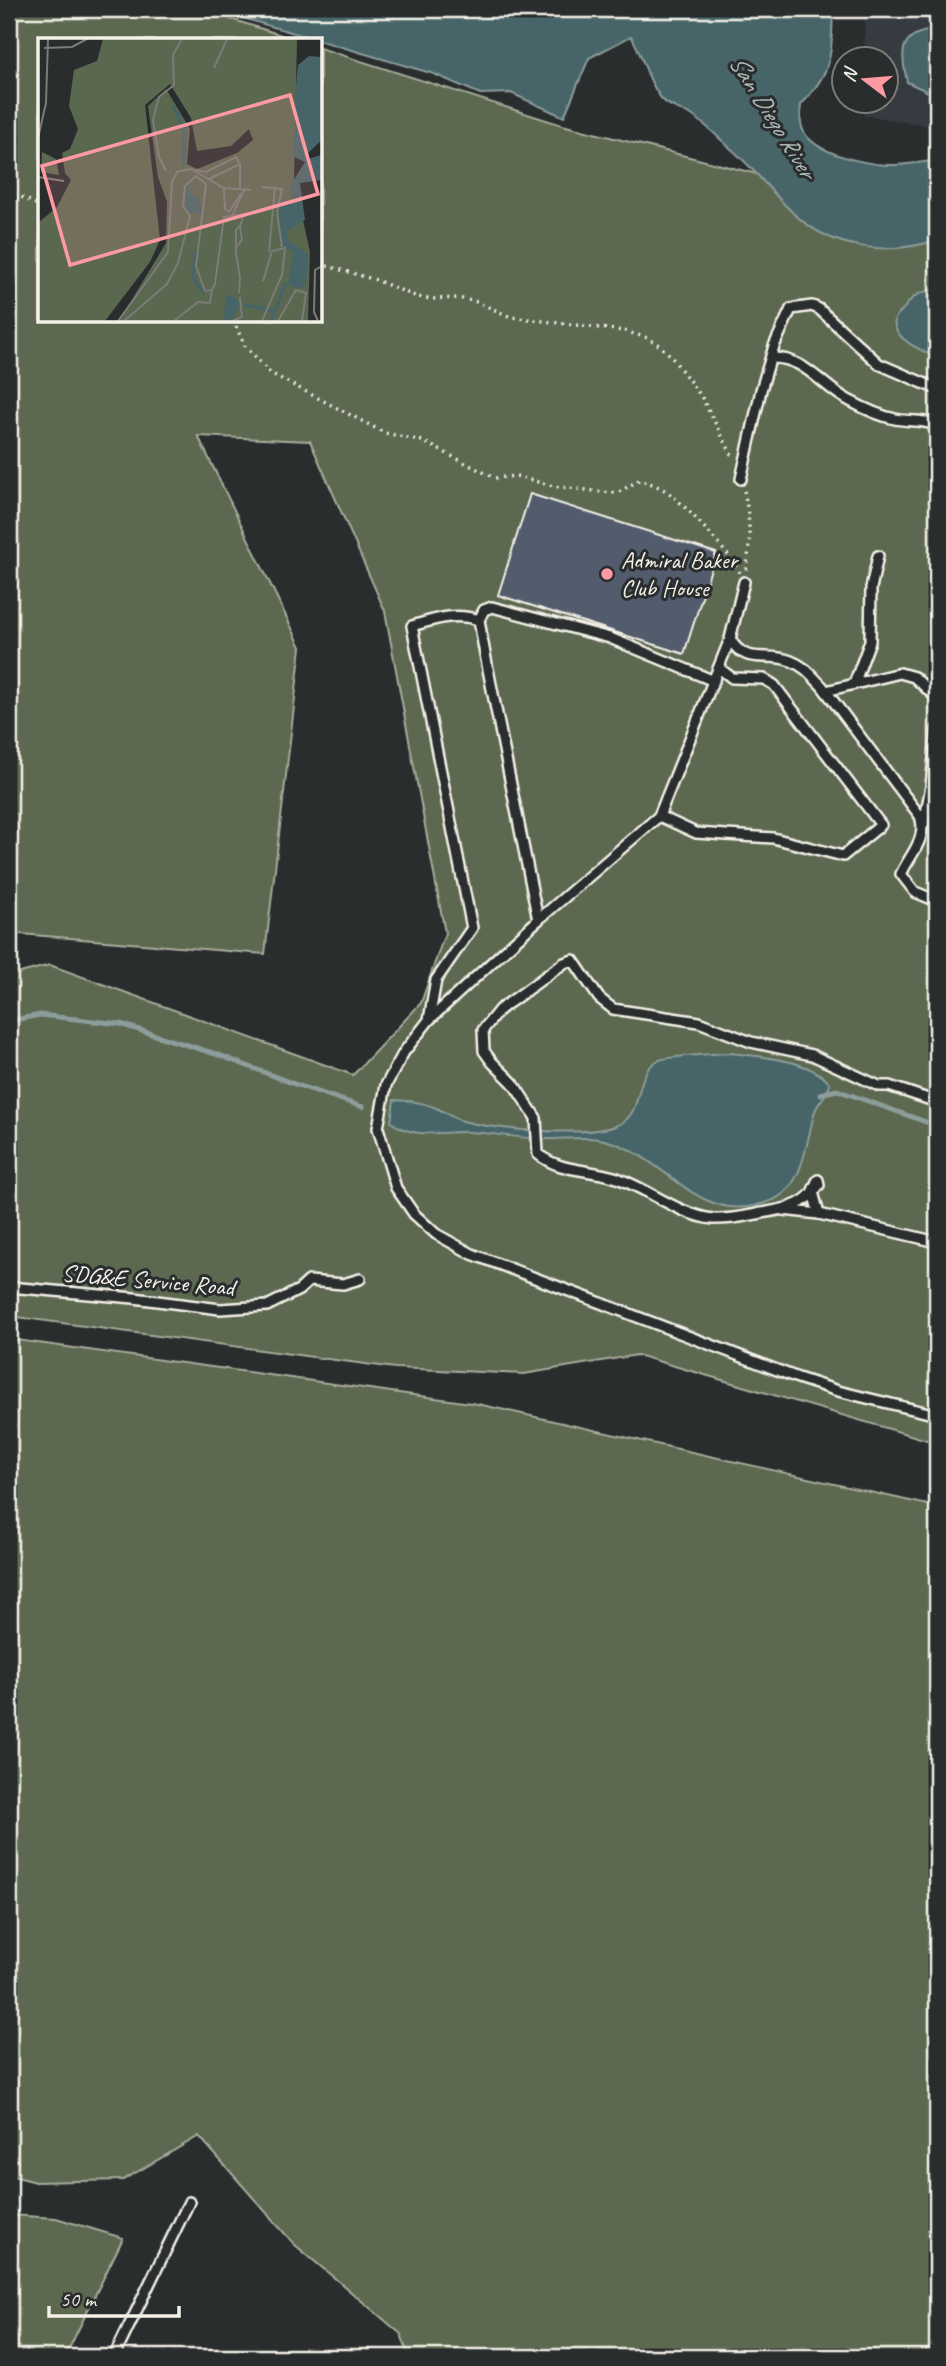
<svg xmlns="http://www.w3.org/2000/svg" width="946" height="2366" viewBox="0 0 946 2366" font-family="Caveat,sans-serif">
<rect width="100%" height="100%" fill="#2a2d2e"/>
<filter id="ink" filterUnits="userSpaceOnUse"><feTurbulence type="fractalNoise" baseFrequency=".0143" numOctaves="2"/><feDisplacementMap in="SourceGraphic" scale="14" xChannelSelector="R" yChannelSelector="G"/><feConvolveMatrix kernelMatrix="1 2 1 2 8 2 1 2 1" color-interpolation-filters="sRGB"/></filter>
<g filter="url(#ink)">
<path fill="#363b41" d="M 865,9 L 937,9 L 937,127 L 863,115 L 863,102 L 886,102 L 886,60 L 864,59 Z"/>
<g fill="#5b6850" stroke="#a8ac9c" stroke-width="2">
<path d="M 9,9 L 199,9 L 297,40 L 40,40 L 40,320 L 320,320 L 320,48 L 562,125 L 757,174 L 937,185 L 937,1443 L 637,1355 L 524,1374 L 395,1368 L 9,1316 L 9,976 L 50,965 L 353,1075 L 421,1003 L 445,933 L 385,611 L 310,441 L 198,436 L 301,647 L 265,954 L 9,933 Z"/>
<path d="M 9,1339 L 478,1404 L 937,1507 L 937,2357 L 409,2357 L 401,2334 L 294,2244 L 199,2136 L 123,2180 L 36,2182 L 9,2175 Z"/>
<path d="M 9,2215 L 56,2218 L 123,2238 L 65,2357 L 9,2357 Z"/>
</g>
<g fill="#476568" stroke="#8c9d9b" stroke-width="2">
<path d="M 212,9 L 833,9 C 831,56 834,69 801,105 C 800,113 800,125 804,132 C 816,154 866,164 888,165 C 905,166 921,161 937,161 L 937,240 C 887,256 832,250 793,213 C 771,192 753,167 730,148 C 718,137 706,125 693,116 C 683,109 670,109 661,98 C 647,81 643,55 631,36 L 589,58 L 564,117 L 511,93 L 480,94 L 434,74 Z"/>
<path d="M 933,30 L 937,31 L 937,96 L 907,82 C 901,53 898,34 933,30 Z"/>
<path d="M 937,290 L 937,357 C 924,352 890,338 895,319 C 897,314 902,311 905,307 C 914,294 922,291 937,290 Z"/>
<path d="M 731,1053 C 761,1057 811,1059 830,1084 C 828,1094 819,1101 815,1111 C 806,1140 805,1186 773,1200 C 701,1230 673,1162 611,1142 C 591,1135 569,1139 548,1139 C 521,1139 494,1133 468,1132 C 440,1131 415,1140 391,1122 L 394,1100 C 409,1101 423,1102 436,1108 C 444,1111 452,1118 460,1120 C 488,1130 594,1138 620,1124 C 645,1111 633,1075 657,1061 C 666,1056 717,1054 731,1053 Z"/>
</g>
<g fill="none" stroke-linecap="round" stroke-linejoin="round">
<g stroke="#8c9d9b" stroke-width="5">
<path d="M 9,1021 L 40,1015 L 120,1024 L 219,1055 L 297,1085 L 363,1107"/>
<path d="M 820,1094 L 837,1090 L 937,1126"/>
</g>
</g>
<path fill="#525c6d" stroke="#f4f1e8" stroke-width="2" d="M 530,494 L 716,553 L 684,654 L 498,595 Z"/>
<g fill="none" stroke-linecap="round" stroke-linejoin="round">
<defs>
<g id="service">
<path d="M 771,358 C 804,356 822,387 850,401 C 863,408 880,416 895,419 C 909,422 925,419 937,426"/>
<path d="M 741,479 L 761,390 L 774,346 L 791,309 L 812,306 L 819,309 L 879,364 L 937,389"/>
<path d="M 744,582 L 730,639 L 659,816 L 538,920 L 429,1020 L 404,1052 L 386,1085 L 378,1128 L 396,1188 L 414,1214 L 436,1234 L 472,1254 L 798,1378 L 838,1391 L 937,1415"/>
<path d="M 730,639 C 746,667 767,651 791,661 C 805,666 812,676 822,686 L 920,816 C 928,838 910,855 901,874 L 915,892 L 937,901"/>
<path d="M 854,684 L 870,641 L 871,588 L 878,556"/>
<path d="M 826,691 L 900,673 L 914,677 L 937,698"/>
<path d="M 659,816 L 696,833 L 773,838 L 843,856 L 881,825 L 774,685 L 764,679 L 732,678 L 719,668"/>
<path d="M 924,824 L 931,786 L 937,729"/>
<path d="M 538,920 L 484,649 L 479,620 L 484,610 L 492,607 L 610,638 L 714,681"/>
<path d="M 429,1020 L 436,980 L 472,928 L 412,626 C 436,619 455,612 479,620"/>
<path d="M 937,1102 L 889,1086 L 879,1086 L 812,1055 L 751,1042 L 699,1022 L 613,1009 L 599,998 L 573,960 L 564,963 L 499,1010 L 483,1030 L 484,1051 L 492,1062 L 513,1083 L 536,1118 L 538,1154 C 559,1172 589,1169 614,1177 C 648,1188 678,1215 713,1219 C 729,1220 746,1216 762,1213 C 778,1210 799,1208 811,1194 C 814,1190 815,1184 818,1180 L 819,1185 L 813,1192 L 819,1214 L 937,1242"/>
<path d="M 783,1210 L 819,1214"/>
<path d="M 9,1287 L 134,1298 L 220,1309 L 267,1306 L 299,1290 L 309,1281 L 343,1284 L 360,1279"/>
<path d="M 114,2357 L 189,2202"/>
</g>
</defs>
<use href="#service" stroke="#f4f1e8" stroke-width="14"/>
<g stroke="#f4f1e8" stroke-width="3.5" stroke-dasharray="2 5" stroke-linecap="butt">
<path d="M 9,191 L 40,206"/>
<path d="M 320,264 L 376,280 L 417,297 L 431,299 L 458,298 L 477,302 L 511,317 L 624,331 L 648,338 L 659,345 L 670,355 L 701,396 L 733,457"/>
<path d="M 233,320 L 245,346 L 270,373 L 385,433 L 422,441 L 495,478 L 516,476 L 553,486 L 611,493 L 619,492 L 639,480 C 650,482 665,489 674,497 C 689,510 732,556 740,573"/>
<path d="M 744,491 C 750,517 751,544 746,570"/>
</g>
<use href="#service" stroke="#2a2d2e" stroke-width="9"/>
</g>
</g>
<circle fill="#ff9aa2" stroke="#2a2d2e" stroke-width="2.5" cx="607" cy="574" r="7"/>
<g text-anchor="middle" stroke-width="6" stroke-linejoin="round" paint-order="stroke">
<g font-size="24" fill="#f4f1e8" stroke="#2a2d2e" text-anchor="start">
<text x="621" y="568">Admiral Baker<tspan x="621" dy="28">Club House</tspan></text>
</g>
<g font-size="24" fill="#f4f1e8" stroke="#2a2d2e">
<text transform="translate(148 1280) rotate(5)" y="8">SDG&amp;E Service Road</text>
</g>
<g font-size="26" font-style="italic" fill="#afb9b5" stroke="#2a2d2e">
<text transform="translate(773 116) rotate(58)" y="9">San Diego River</text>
</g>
</g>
<g transform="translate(38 38)">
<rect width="284" height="284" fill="#2a2d2e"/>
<path d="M 65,1 L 259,1 L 256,141 L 272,214 L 270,283 L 81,283 L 128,205 L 129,164 L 120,139 L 110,68 L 128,51 L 152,91 L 149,126 L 159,131 L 199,115 L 215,102 L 211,91 L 193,108 L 159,113 L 153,80 L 132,46 L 107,67 L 122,202 L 112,224 L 67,283 L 0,283 L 0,185 L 19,169 L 33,142 L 27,135 L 24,115 L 32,111 L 40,91 L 31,68 L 36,32 L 59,23 ZM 4,114 L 18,121 L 21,137 L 3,134 Z" fill="#5b6850"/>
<path d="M 271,18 L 283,19 L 283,103 L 269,116 L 270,121 L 283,117 L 283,142 L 262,145 L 267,182 L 249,193 L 251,203 L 270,216 L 268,247 L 259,251 L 250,246 L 255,215 L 244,206 L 241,179 L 243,161 L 254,166 L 252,148 L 267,124 L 256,119 L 257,58 L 260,27 ZM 148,131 L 149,145 L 152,155 L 162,161 L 163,176 L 151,175 L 147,167 ZM 192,256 L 203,265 L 193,283 L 186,283 L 187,260 Z" fill="#476568"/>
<path fill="none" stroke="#476568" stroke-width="3.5" d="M 135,68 L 146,91 L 146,128M 158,213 L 155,240 L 166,255M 206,267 L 238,273M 233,283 L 247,247 L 254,243"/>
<path fill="none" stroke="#7b7b78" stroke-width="2" d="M 6,10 L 34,9 L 49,1M 176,30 L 189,1M 0,100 L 8,65 L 10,1M 158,132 L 168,134 L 198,119 L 201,125M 128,133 L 121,119 L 115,82 L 121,59 L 136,47 L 135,17 L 144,1M 0,139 L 26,143M 171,141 L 202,126 L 202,152M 224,149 L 244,151 L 239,174 L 244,209M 186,150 L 187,171 L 191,174 L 203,156M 193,178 L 206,176 L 202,188M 199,209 L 204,201 L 202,188 L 198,192 L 198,215 L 202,240 L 201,255M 231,214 L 237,148M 80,283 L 130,214 L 134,144 L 139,134 L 153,131 L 186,150 L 213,152M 86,283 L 129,246 L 140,225 L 152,178 L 145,168 L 147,148 L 158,138 L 168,146 L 158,228 L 167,253 L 174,252 L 177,246 L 186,179 L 194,178 L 206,152M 136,283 L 160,264 L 172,265 L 174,252M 195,283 L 204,279 L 202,259M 224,283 L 244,237 L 247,210 L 234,213 L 225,243 L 228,235M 240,283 L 258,252 L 268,255 L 264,283M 280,283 L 276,274 L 277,232 L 284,228"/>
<path fill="#ff9aa2" fill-opacity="0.15" stroke="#ff9aa2" stroke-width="3.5" d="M 252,57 L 280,156 L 32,227 L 4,128 Z"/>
<rect width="284" height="284" fill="none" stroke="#f4f1e8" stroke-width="3.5"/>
</g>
<rect width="946" height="2366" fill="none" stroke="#2a2d2e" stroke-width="35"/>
<rect x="18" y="18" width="911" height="2331" fill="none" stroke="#f4f1e8" stroke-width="2.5" filter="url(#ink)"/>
<g transform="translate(865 80) rotate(286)"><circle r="33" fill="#2a2d2e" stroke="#7b7b78" stroke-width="2"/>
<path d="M0-5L12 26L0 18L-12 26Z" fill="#ff9aa2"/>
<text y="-10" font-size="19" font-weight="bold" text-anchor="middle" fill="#f4f1e8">N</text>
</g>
<path d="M49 2306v10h130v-10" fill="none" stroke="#f4f1e8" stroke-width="3.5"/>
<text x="60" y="2306" font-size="21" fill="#f4f1e8" stroke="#2a2d2e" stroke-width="5" paint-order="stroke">50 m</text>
</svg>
